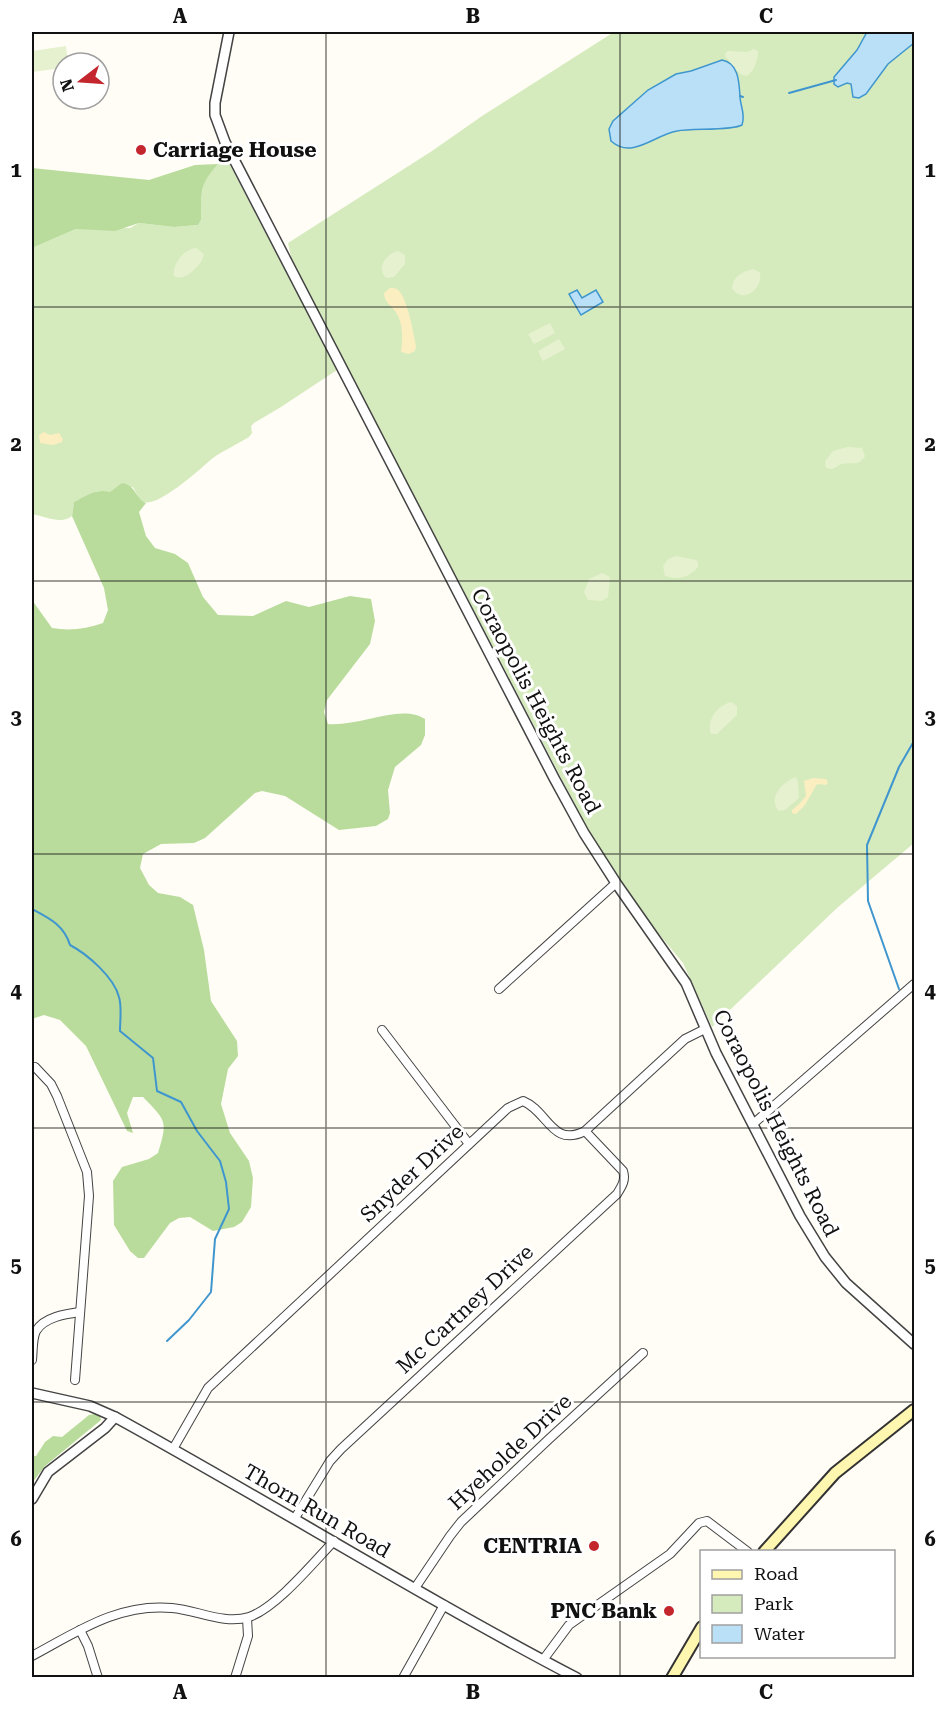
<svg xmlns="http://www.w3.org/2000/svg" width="946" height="1709" viewBox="0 0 946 1709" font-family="'Roboto Serif',serif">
<rect width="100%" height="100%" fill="#fffdf5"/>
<g fill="#d5ebbd">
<path d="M 614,32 L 914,32 L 914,843 L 837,908 L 712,1027 L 683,963 L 652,926 L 620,881 L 584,822 L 292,261 L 288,243 L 432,151 L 482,116 Z"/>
<path d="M 227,159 L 337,370 L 281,407 L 254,423 L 251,426 L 252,433 L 249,437 C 238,444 224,450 213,458 C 201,468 159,507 144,502 C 139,500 136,492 133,487 L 110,492 L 98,491 L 74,502 L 72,516 C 62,525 44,516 32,514 L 32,248 L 76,229 L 130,228 L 139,223 L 174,227 L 198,225 L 201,220 C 203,193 197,173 227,159 Z"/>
</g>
<g fill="#b9dc9c">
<path d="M 218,164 C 197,187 203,192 201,220 L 198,225 L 174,227 L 139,223 L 115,231 L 76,229 L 32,248 L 32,168 L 149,180 L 195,165 Z"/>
<path d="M 122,483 C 136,485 135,498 146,503 L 139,512 L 146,536 L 155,548 L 175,554 L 188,563 L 203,597 L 218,615 L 253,616 L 286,601 L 309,607 L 350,596 L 371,599 L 375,621 L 370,644 L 327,700 L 324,712 L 328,724 C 359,727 401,703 425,719 L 425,735 L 421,745 L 395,767 L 388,790 L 390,813 L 388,819 L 376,826 L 339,830 L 285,796 L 262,791 L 255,793 L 205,838 L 194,843 L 161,844 L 143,854 L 140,868 L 149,885 L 158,893 L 180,897 L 193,905 L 204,950 L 211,1001 L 237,1041 L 238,1056 L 228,1069 L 221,1104 L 230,1133 L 249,1161 L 253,1178 L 251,1207 L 242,1222 L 234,1227 L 213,1231 L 190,1217 L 179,1218 L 170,1223 L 144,1258 L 138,1258 L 130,1251 L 114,1225 L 113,1181 L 122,1167 L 149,1159 L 158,1153 C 168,1120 166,1121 143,1097 L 133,1097 L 127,1113 L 133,1133 L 127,1131 L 86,1046 L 60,1020 L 44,1015 L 32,1019 L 32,600 L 52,628 C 70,631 86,629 103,623 L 108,610 L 104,588 L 72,516 L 74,502 C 86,496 96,488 110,492 Z"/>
<path d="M 95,1414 L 100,1415 L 101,1420 L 45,1466 L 32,1483 L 32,1456 L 36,1456 L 45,1442 L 53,1436 L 62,1437 L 89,1415 Z"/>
</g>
<g fill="#fbeec1">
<path d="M 390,288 C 395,288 396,288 399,291 C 407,298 414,335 416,346 L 415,351 L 409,354 L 401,352 C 403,338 403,325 397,314 C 392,305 384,303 384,293 Z"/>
<path d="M 44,432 L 50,435 L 59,433 L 63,439 L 62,442 L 53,445 L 40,443 L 39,435 Z"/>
<path d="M 813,778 L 826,779 L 828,783 L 826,785 L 817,784 L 805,805 L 796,814 L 792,813 L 792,810 L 799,804 L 806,796 L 804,781 Z"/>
</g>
<g fill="#e6f2cf">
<path d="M 66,46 L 68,63 L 63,63 L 63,68 L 32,72 L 32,51 Z"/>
<path d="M 754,49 L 758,51 C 758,60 754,72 746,76 L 740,74 L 725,56 L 726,52 L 728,51 L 747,52 Z"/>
<path d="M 196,248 L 204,254 L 202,261 C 195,269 185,282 174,276 C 172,264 184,249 196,248 Z"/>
<path d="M 398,251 L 405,255 L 405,264 L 394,277 L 386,278 C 376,268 386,254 398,251 Z"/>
<path d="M 754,269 L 760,273 C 763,289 742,305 732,288 C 733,276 743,271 754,269 Z"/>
<path d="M 550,323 L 555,333 L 534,344 L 528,334 Z"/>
<path d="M 559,339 L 565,349 L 543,361 L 538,351 Z"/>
<path d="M 847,447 L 862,448 L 865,456 C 858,468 851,461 841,464 C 838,466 835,468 832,469 L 826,468 L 825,461 L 833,451 Z"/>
<path d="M 676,556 L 696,560 L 698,562 L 698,567 C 688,578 680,580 665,576 L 663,566 L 668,559 Z"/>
<path d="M 602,573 L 610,577 L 608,597 L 602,601 L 588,600 L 584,592 L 589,579 Z"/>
<path d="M 731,702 L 737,706 L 737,715 L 717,734 L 711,734 C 706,720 717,706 731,702 Z"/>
<path d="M 796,777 L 798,782 L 799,798 L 785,810 L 779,811 C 767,798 782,782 796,777 Z"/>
</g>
<g fill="#b9e0f7" stroke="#3f96cf" stroke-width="1.5">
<path d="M 867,32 L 912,32 L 914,33 L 914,43 L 888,64 L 866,94 L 859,98 L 853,97 L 851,84 L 847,83 L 838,87 L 834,84 L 834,77 L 857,50 Z"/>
<path d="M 722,60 C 739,63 739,83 740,96 C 740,106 746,114 742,125 C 732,131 692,128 677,131 C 654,135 632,160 611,141 L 609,129 L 613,121 L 648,90 L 676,74 L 691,71 Z"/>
<path d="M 577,290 L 582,298 L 596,290 L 603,302 L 581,315 L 569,294 Z"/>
</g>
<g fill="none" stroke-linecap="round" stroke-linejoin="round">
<g stroke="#3f96cf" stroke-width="2">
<path d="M 789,93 L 836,80"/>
<path d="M 740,96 L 743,97"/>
<path d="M 32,909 C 49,918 64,925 70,945 C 87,954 114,977 119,997 C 122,1007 120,1020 120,1031 L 153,1058 L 157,1091 L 181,1102 L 197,1131 L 220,1161 L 226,1182 L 229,1209 L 215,1239 L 211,1292 L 189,1320 L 167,1341"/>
<path d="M 899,989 L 868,901 L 867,845 L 899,767 L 914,741"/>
</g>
<defs>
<g id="minor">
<path d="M 499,989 L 616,883"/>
<path d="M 382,1030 L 469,1144"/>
<path d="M 35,1067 L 51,1084 L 57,1096 L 87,1172 L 89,1196 L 75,1380"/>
<path d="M 753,1124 L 914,984"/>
<path d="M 32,1360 C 33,1352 32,1339 36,1331 C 44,1317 66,1314 80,1312"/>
<path d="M 173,1449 L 208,1388 L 508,1108 L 523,1101 C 548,1111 552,1148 585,1131 L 685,1039 L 705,1029"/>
<path d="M 295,1518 L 330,1461 L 341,1449 L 617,1194 C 622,1186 626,1180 623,1171 L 585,1131"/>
<path d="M 415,1588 L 450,1536 L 461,1522 L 549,1439 L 643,1353"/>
<path d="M 80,1630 L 88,1646 L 98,1678"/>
<path d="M 32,1656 C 77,1632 118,1603 172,1608 C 197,1610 224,1625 249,1617 C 276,1608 313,1563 334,1541"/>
<path d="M 543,1660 L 569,1625 L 670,1554 L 699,1523 L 707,1521 L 748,1552"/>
<path d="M 235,1678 L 248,1636 L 247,1618"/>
<path d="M 403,1678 L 444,1605"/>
</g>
<g id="tertiary">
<path d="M 229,32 L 215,103 L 215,115 L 225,142 L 554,778 L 584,833 L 616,883 L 686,983 L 716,1053 L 800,1216 L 825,1257 L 846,1283 L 914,1344"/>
<path d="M 32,1393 L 90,1406 L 115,1417 C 270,1502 420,1596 577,1678"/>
<path d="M 32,1499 L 48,1472 L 105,1428 L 115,1417"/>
</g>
<g id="secondary">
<path d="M 764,1552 L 835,1473 L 914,1410"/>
<path d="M 672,1678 L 702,1627"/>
</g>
</defs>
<use href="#minor" stroke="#444" stroke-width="10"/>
<use href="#tertiary" stroke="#444" stroke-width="12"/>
<use href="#secondary" stroke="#333" stroke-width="14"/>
<use href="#minor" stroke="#fff" stroke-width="8"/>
<use href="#tertiary" stroke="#fff" stroke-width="9"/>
<use href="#secondary" stroke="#fff6b0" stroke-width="10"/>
</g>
<path fill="none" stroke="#111" stroke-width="1.5" stroke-opacity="0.55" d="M 326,32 L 326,1678M 620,32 L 620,1678M 32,307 L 914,307M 32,581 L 914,581M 32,854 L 914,854M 32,1128 L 914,1128M 32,1402 L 914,1402"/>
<g fill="#c4262e" stroke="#fff" stroke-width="2">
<circle cx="141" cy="150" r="6"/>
<circle cx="594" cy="1546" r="6"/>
<circle cx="669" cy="1611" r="6"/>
</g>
<g text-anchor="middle" stroke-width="6" stroke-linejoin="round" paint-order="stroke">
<g font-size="21" font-weight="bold" fill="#111" stroke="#fff" text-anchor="end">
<text x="153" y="157" text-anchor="start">Carriage House</text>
<text x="582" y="1553">CENTRIA</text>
<text x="657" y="1618">PNC Bank</text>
</g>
<g font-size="21" fill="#111" stroke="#fff">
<text transform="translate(536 701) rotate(62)" y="7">Coraopolis Heights Road</text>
<text transform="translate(776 1123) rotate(63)" y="7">Coraopolis Heights Road</text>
<text transform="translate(412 1173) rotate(-43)" y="7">Snyder Drive</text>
<text transform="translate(465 1309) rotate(-43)" y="7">Mc Cartney Drive</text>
<text transform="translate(510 1452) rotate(-43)" y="7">Hyeholde Drive</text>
<text transform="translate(317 1511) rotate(30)" y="7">Thorn Run Road</text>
</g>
</g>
<rect width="946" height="1709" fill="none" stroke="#ffffff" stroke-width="66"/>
<rect x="700" y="1550" width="195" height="108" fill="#ffffff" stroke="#a0a0a0" stroke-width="1.5"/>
<rect x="712" y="1570" width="30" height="9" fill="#fff6b0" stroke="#a0a0a0" stroke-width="1.5"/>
<text x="754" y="1580" font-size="18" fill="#111111">Road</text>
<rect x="712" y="1595" width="30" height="18" fill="#d5ebbd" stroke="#a0a0a0" stroke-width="1.5"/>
<text x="754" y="1610" font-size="18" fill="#111111">Park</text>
<rect x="712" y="1625" width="30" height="18" fill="#b9e0f7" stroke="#a0a0a0" stroke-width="1.5"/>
<text x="754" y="1640" font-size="18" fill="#111111">Water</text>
<g transform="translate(81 81) rotate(253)"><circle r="28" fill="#ffffff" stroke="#a0a0a0" stroke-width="1.5"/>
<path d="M0-4.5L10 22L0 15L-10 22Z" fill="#c4262e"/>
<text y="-9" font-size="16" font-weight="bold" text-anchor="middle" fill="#111111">N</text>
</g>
<rect x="33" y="33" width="880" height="1643" fill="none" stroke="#111" stroke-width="2"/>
<g font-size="20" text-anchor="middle" font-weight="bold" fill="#111">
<text x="180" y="23">A</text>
<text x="473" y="23">B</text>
<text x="766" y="23">C</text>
<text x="16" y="177">1</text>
<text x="930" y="177">1</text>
<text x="16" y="451">2</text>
<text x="930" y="451">2</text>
<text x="16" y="724">3</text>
<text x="930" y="724">3</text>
<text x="16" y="998">4</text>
<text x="930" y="998">4</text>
<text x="16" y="1272">5</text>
<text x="930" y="1272">5</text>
<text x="16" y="1546">6</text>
<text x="930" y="1546">6</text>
<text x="180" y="1699">A</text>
<text x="473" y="1699">B</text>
<text x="766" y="1699">C</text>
</g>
</svg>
